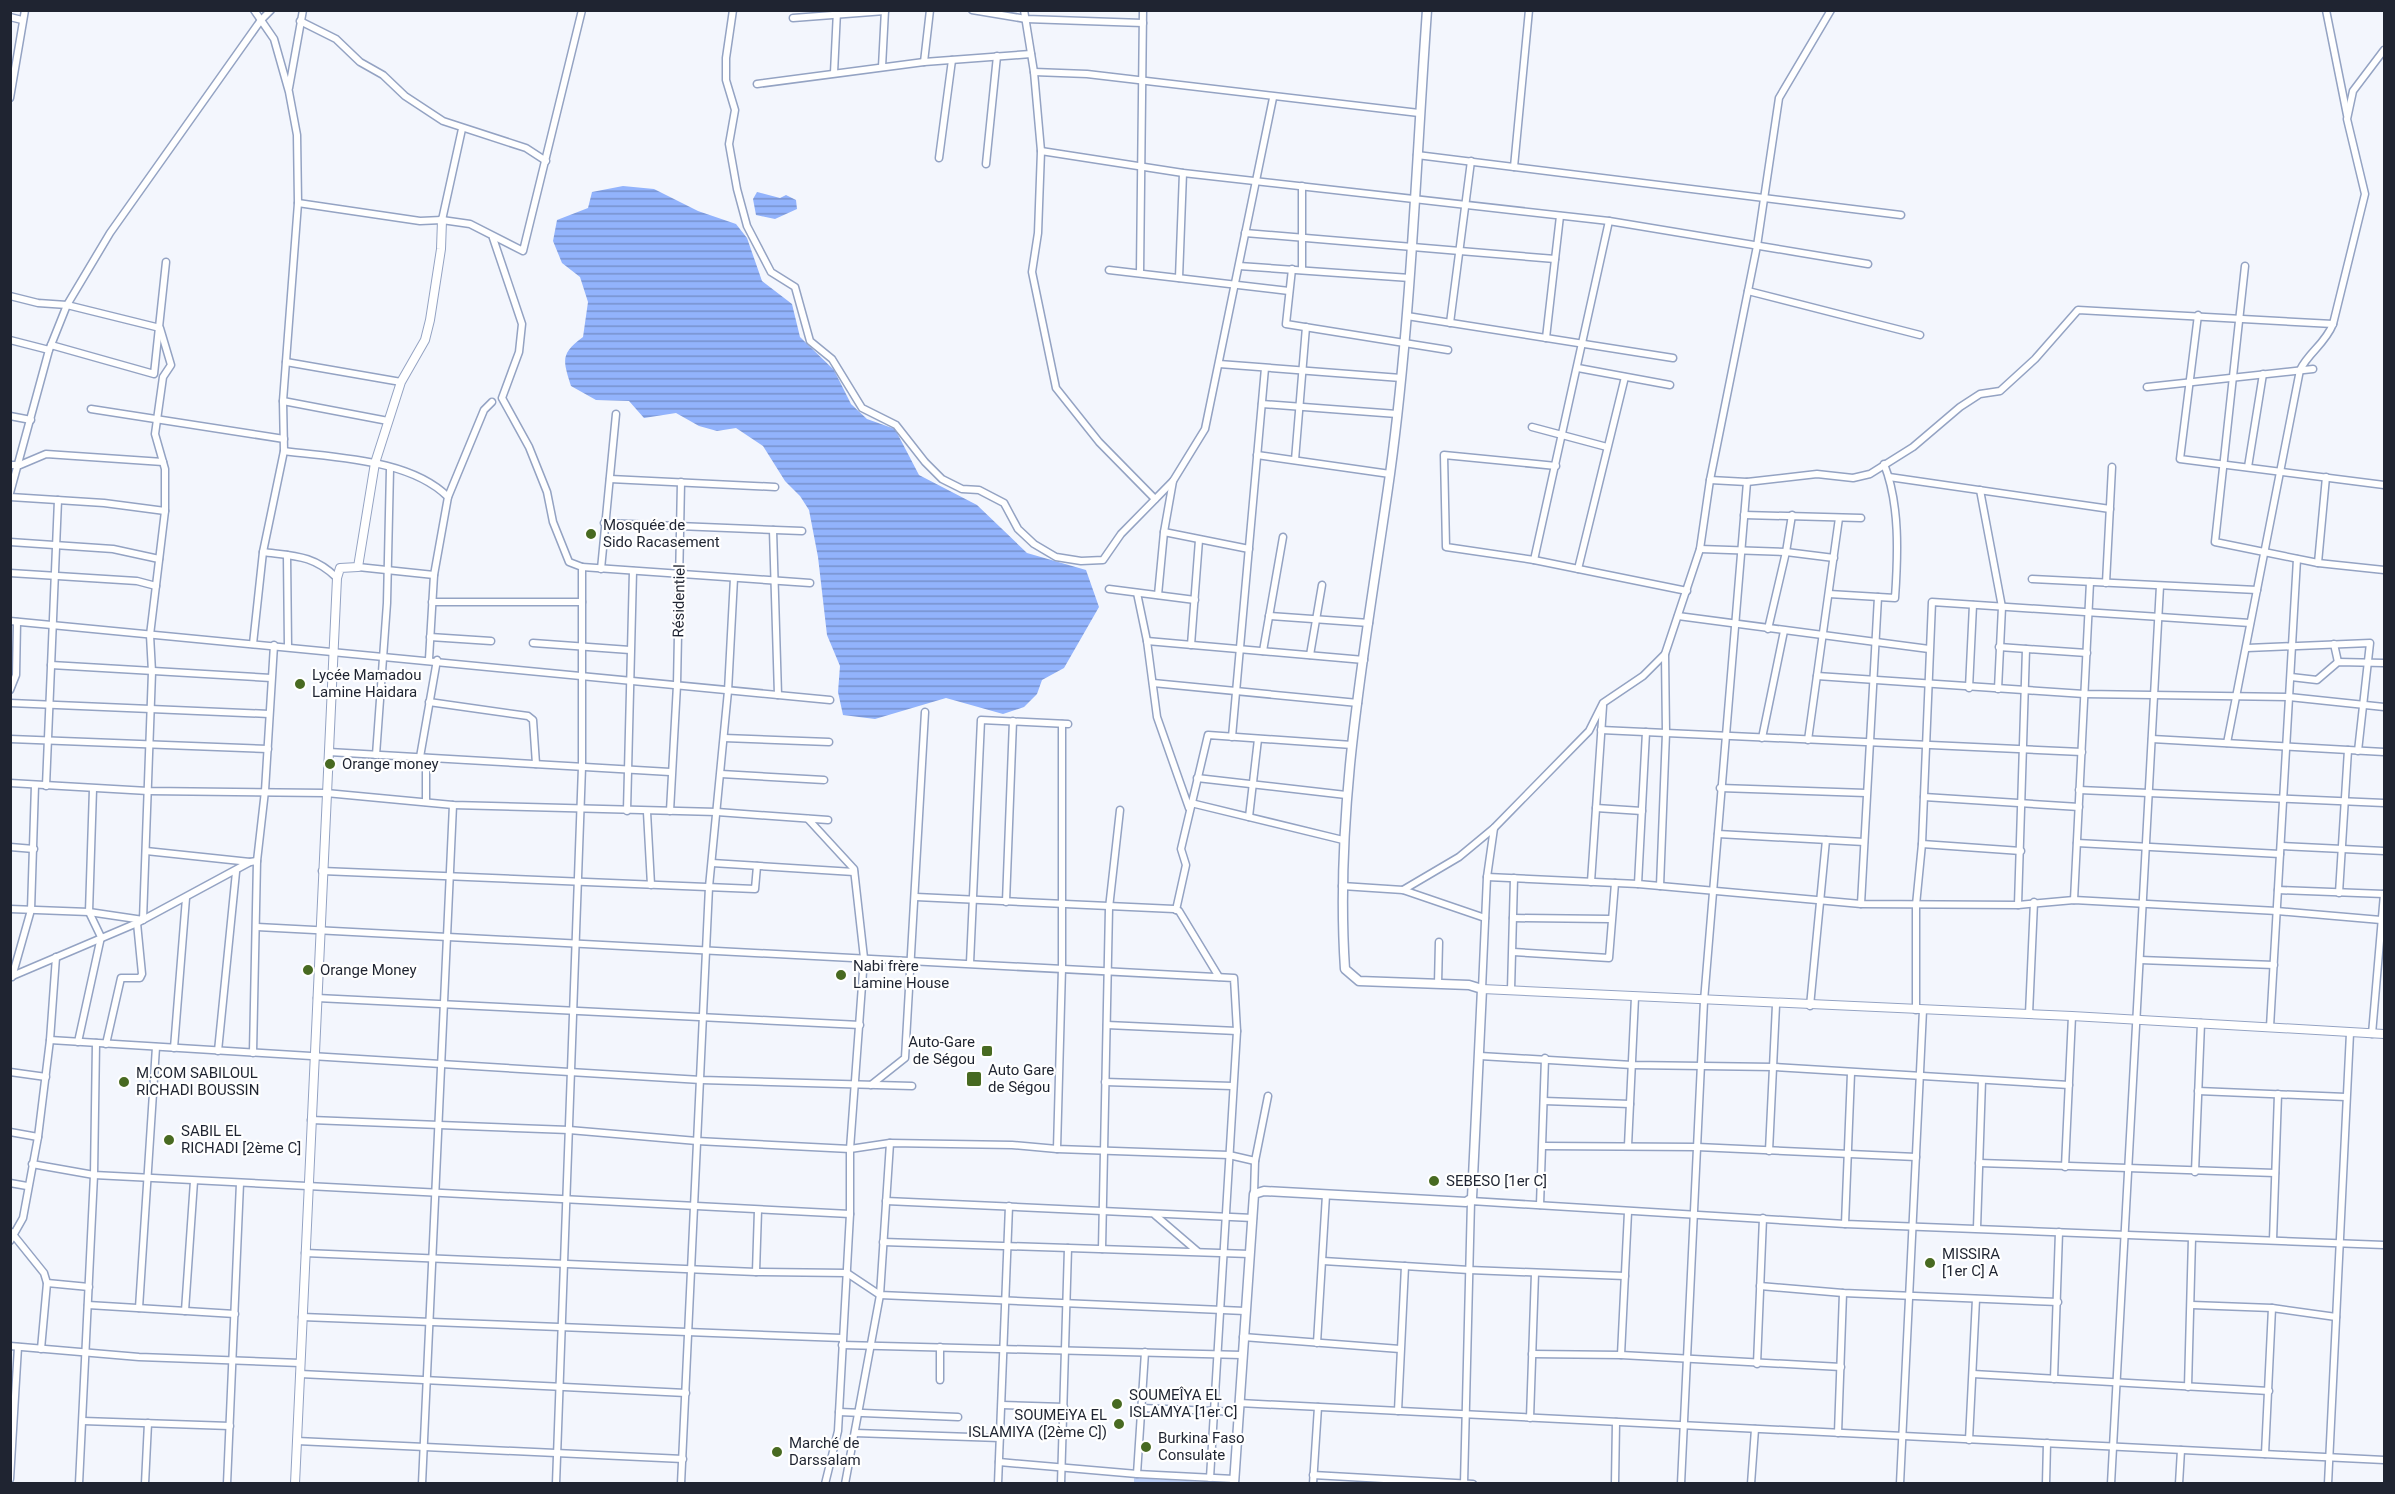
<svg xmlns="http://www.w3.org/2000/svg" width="2395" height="1494" viewBox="0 0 2395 1494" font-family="Roboto,sans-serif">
<defs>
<pattern id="water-rules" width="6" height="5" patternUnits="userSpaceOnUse" patternTransform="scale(1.5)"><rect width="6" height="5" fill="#92b3fc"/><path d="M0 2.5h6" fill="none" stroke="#7791cd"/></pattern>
</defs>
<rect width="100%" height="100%" fill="#f3f6fd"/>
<path fill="#bdd0f8" d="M 1134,1478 L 1205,1482 L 1205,1483 L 1134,1483 Z"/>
<g fill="url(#water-rules)">
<path d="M 623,186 L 654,189 L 698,211 L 736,224 L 747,238 L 762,281 L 792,304 L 800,337 L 834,370 L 851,404 L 867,419 L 895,429 L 919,475 L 977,505 L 1027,553 L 1086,570 L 1099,607 L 1064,668 L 1042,680 L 1037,694 L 1024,707 L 1003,714 L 946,698 L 875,719 L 843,715 L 838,692 L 840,666 L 827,635 L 818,557 L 809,510 L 800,496 L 785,481 L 763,446 L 736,428 L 717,431 L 699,426 L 676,413 L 644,418 L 629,401 L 596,400 L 571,386 C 563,360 560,354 583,337 L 588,302 L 580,277 L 562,263 L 553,241 L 557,220 L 588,208 L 592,192 Z"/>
<path d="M 757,192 L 780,198 L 786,195 L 796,200 L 797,209 L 775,219 L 756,215 L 753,199 Z"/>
</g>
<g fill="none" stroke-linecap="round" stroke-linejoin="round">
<defs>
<g id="minor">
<path d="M 733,10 L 726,58 L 726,80 L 735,110 L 729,144 L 737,189 L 747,226 L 771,272 L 795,287 L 810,341 L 832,359 L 862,408 L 896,425 L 925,462 L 942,479 L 962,489 L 979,490 L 1004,503 L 1018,529 L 1034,544 L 1056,557 L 1081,561 L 1103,560 L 1121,534 L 1173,481"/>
<path d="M 972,10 L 1026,19 L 1143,23"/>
<path d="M 1024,10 L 1034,72 L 1041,151 L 1038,233 L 1032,272 L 1056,388 L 1099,442 L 1155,499"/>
<path d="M 2326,10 L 2347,115"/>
<path d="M 10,17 L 22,20"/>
<path d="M 793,18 L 885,11"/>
<path d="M 300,21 L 336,39 L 360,62 L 383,75 L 405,96 L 443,121 L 526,148 L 546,161"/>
<path d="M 924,62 L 930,10"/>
<path d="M 882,67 L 885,10"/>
<path d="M 1034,72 L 1087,74 L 1419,113"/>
<path d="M 834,73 L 837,11"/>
<path d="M 757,84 L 924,62 L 1031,54"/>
<path d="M 289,88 L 303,10"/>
<path d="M 10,98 L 25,10"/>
<path d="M 1041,151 L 1183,173 L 1609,221 L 1868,264"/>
<path d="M 1417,155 L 1901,215"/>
<path d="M 939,158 L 952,60"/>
<path d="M 986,164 L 997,56"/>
<path d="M 1514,167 L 1529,10"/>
<path d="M 1302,186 L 1302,270"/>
<path d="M 298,203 L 420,221 L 442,220 L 470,224 L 523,251 L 582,10"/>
<path d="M 442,220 L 462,129"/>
<path d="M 1245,233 L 1555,259"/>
<path d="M 493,238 L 522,324 L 519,352 L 502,398 L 529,447 L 547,492 L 553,522 L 569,562 L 582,567 L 582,767 L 556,1484"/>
<path d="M 1239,266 L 1410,278"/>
<path d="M 2245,266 L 2215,542 L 2318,563 L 2384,570"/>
<path d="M 1292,269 L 1286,324 L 1448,350"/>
<path d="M 1109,270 L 1289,291"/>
<path d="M 1140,273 L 1143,10"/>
<path d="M 1179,278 L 1183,173"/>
<path d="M 1748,291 L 1920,335"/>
<path d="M 10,296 L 38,303 L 67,305 L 160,328 L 171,365 L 163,377 L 155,434 L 165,469 L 165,511 L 150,635 L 152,672 L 143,920 L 89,912 L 10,909"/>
<path d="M 2198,315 L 2180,459 L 2384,485"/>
<path d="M 1407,316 L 1673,358"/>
<path d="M 1450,323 L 1471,161"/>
<path d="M 1546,338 L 1560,216"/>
<path d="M 10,340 L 49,350"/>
<path d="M 51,345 L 154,374 L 166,262"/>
<path d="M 286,362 L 401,382"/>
<path d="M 1219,364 L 1401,378"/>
<path d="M 1578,368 L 1670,385"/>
<path d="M 2147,387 L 2313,369"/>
<path d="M 283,401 L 388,421"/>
<path d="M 1262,404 L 1397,414"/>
<path d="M 91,409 L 284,439"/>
<path d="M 10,416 L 31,420"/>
<path d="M 1532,427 L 1607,447"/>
<path d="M 284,451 C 336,458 410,459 448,497"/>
<path d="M 1257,455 L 1390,474"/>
<path d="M 1295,460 L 1306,327"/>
<path d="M 10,465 L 20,465 L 46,454 L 163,462"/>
<path d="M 1556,466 L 1444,455 L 1446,547 L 1534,560 L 1687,591"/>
<path d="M 2248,467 L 2263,374"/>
<path d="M 1889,477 L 2110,509"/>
<path d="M 610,479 L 775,487"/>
<path d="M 1710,480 L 1747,482 L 1817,474 L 1853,478 L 1870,474 L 1913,447 L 1960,407 L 1980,394 L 2000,391 L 2035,359 L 2078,310 L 2333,324"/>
<path d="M 1980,490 L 2002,607 L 1998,689"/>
<path d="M 10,493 L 49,350 L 67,305 L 110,233 L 261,20 L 271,10"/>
<path d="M 10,497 L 104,503 L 165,511"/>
<path d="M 1744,515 L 1861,518"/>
<path d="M 604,523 L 802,531"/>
<path d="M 773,530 L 778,695"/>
<path d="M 1164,532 L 1249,549"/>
<path d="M 10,542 L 113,549 L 159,559"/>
<path d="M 1700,549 L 1786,552 L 1834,558"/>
<path d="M 263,552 C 294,556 314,555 337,578"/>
<path d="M 287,555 L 288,647"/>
<path d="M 1534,560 L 1609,221"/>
<path d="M 2318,563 L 2326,477"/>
<path d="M 358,567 L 434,575"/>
<path d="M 582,567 L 810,583"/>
<path d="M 601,569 L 616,414"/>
<path d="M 1578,569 L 1625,377"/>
<path d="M 10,573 L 137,581 L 156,586"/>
<path d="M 2032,579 L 2257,590"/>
<path d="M 2106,583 L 2112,467"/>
<path d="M 1109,589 L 1195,600"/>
<path d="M 1137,593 L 1147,641 L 1157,717 L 1189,808"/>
<path d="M 1829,594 L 1895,598 C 1898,555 1900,504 1884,464"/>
<path d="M 1158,595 L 1164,532 L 1173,481 L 1205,429 L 1273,98"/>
<path d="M 432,602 L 582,602"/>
<path d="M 1269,616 L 1369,623"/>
<path d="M 1678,616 L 1929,649"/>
<path d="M 10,621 L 830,700"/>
<path d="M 1768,629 L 1786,552 L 1792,515"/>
<path d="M 430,637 L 491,641"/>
<path d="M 1147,641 L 1364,660"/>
<path d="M 533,643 L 630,650"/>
<path d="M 253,644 L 263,552 L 284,451 L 283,401 L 298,203 L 297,135 L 289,92 L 274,39 L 254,10"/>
<path d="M 2334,644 L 2338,662"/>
<path d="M 1191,645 L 1199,540"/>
<path d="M 1999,647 L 2087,653"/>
<path d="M 2247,648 L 2370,643 L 2358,751"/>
<path d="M 1263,651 L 1283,537"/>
<path d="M 1310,655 L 1322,585"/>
<path d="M 429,659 L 434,575 L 448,497 L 484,410 L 492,402"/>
<path d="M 51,665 L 271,678"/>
<path d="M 1817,676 L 2084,694 L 2289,697 L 2384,707"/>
<path d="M 2291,677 L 2317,680 L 2338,662 L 2384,663"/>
<path d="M 1153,683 L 1358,703"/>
<path d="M 1969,688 L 1973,605"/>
<path d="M 10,690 L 16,675 L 17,622"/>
<path d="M 429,702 L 528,716 L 533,720 L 536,764"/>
<path d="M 10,703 L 269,714"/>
<path d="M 1601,730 L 2082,752"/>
<path d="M 1232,737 L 1265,368"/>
<path d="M 724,738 L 829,742"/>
<path d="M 1762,738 L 1784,631"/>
<path d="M 10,739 L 268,749"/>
<path d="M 2152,739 L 2384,752"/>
<path d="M 1808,740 L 1839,518"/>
<path d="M 2227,743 L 2300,370 C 2309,352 2325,344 2333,324 L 2365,194 L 2347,119 L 2353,91 L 2384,50"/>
<path d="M 329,752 L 670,772"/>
<path d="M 376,755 L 387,603 L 390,469"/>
<path d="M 420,757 L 437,660"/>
<path d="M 721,774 L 824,780"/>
<path d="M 1197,778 L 1346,795"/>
<path d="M 10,783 L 148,791 L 326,793 L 453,805 L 717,812 L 828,820"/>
<path d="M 46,786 L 58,500"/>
<path d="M 1720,788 L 1866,793"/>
<path d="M 2079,790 L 2384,803"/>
<path d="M 1924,797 L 2079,807"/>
<path d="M 426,802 L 426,758"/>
<path d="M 1191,803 L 1343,840"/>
<path d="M 1596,808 L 1642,811"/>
<path d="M 627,811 L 633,571"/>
<path d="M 670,811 L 677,685 L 681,482"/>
<path d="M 647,812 L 651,885"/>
<path d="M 1249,817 L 1258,739"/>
<path d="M 808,819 L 854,869 L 864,958 L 850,1149 L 850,1214 L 838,1431 L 825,1484"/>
<path d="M 1718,834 L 1864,842"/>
<path d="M 2077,843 L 2280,854"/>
<path d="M 1922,844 L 2021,851"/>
<path d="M 2281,846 L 2384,851"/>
<path d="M 10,847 L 34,849"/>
<path d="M 146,851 L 250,862"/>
<path d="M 712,863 L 854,872"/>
<path d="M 322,871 L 755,889 L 757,866"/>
<path d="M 1487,877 L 1638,884 L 1861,904 L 2018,905 L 2074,900 L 2277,911 L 2381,920"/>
<path d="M 1591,882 L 1603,706"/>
<path d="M 1638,884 L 1646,732"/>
<path d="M 1342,886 L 1403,890 L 1485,918"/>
<path d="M 1660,886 L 1666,733 L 1665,654 L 1700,549 L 1710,480 L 1757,246 L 1779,98 L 1831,10"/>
<path d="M 1403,890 L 1459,857 L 1494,828 L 1589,731 L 1603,703 L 1643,676 L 1665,654"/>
<path d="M 2278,890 L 2384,894"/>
<path d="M 2339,893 L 2348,750"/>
<path d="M 916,897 L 1174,909 L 1179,911 L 1219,977"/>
<path d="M 2074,900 L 2090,582"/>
<path d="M 1006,902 L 1013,721"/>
<path d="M 1861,904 L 1878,597"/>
<path d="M 2018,905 L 2026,649"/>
<path d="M 1176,910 L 1186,865 L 1181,849 L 1208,735 L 1352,745"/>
<path d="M 1513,918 L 1610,919"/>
<path d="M 257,927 L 1234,978 L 1237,1031 L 1210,1478"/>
<path d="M 1513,952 L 1609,958 L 1615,883"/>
<path d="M 2140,960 L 2274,965"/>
<path d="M 970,963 L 981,720 L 1068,724"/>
<path d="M 10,977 L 137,923 L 250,862 L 257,861"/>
<path d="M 12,977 L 31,910 L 35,785"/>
<path d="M 1438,984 L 1439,942"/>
<path d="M 1482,989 L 1487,877 L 1494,828"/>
<path d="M 1511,990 L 1514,878"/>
<path d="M 317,998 L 860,1025"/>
<path d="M 1810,1006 L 1826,840"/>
<path d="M 1916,1010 L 1916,905 L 1922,844 L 1932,602 L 2250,623"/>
<path d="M 2029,1014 L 2034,902"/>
<path d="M 1107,1025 L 1237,1031"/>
<path d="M 2270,1027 L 2297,559"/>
<path d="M 2372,1034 L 2384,894"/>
<path d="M 50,1040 L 701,1080 L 912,1086"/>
<path d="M 78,1042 L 101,937 L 89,912 L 93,789"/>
<path d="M 106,1044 L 121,978 L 140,978 L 142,974 L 137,923"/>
<path d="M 174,1048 L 186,898"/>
<path d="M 218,1051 L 236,872"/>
<path d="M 253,1053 L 257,861 L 265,791 L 274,645"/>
<path d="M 1480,1056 L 1632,1065 L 1774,1067 L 2069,1085"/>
<path d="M 10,1072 L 46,1077"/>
<path d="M 1105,1082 L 1232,1086"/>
<path d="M 871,1085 L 905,1058 L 925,712"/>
<path d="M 2198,1091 L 2346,1097"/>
<path d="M 1544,1101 L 1630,1104"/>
<path d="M 311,1120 L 569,1130 L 697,1141 L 850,1149 L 890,1143 L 1012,1145 L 1057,1149 L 1229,1155 L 1255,1161"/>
<path d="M 10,1132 L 38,1137"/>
<path d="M 1543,1146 L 1697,1147 L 1916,1157"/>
<path d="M 1628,1146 L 1635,997"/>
<path d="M 1057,1149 L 1062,968 L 1062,724"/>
<path d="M 1769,1151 L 1776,1005"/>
<path d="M 1979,1163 L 2275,1173"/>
<path d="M 32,1164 L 94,1175 L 850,1214"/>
<path d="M 2065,1167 L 2072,1016"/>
<path d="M 2195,1172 L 2201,1023"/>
<path d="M 10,1183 L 27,1186"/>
<path d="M 1254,1194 L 1255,1161 L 1268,1096"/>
<path d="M 886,1201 L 1253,1218"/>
<path d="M 1540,1205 L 1545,1058"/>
<path d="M 1155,1215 L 1197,1251"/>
<path d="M 1845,1224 L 1851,1073"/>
<path d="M 1977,1228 L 1982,1080"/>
<path d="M 11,1232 L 44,1273 L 47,1283 L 41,1349"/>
<path d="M 2273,1240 L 2278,1094"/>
<path d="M 10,1241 L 23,1218 L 38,1137 L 50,1040 L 56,957"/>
<path d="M 883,1242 L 1250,1254"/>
<path d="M 1102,1249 L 1109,908 L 1120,810"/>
<path d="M 305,1253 L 756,1272 L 847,1273 L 880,1295 L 1245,1311"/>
<path d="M 1323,1261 L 1469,1270 L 1625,1276"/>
<path d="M 756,1272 L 758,1210"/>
<path d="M 47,1283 L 89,1287"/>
<path d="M 1760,1286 L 1843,1293 L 2058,1302"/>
<path d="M 88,1305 L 235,1314"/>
<path d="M 2192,1305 L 2272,1308 L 2336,1317"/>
<path d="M 139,1308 L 156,1047"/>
<path d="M 185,1311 L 194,1181"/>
<path d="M 302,1317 L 842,1338"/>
<path d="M 1243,1337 L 1400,1349"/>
<path d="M 1317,1343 L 1326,1195"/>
<path d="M 842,1345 L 1242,1355"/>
<path d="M 10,1346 L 139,1357 L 300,1363"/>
<path d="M 1532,1354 L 1621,1355 L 1841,1367"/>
<path d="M 1621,1355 L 1628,1212"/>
<path d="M 1757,1364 L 1763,1218"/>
<path d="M 300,1374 L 686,1393"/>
<path d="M 1973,1374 L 2269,1391"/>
<path d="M 2054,1379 L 2059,1232"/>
<path d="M 940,1380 L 940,1347"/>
<path d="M 2188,1387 L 2192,1238"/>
<path d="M 1239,1403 L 2384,1460"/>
<path d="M 1002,1405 L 1064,1407"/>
<path d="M 1141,1408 L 1238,1412"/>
<path d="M 1398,1411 L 1405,1266"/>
<path d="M 839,1412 L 958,1417"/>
<path d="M 1530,1418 L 1535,1273"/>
<path d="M 83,1421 L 230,1426"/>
<path d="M 855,1433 L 1000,1438"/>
<path d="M 1838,1433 L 1843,1293"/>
<path d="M 1969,1440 L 1976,1299"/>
<path d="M 297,1441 L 683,1459"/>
<path d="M 2265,1454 L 2272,1308"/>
<path d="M 999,1462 L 1137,1474 L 1234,1479"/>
<path d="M 1137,1474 L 1145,1352"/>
<path d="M 1313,1475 L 1473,1484"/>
<path d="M 10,1479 L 18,1347"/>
<path d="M 79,1484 L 94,1175 L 96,1043"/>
<path d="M 145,1484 L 148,1423"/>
<path d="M 227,1484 L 240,1183"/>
<path d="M 422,1484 L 453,805"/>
<path d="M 681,1484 L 709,887 L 728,691 L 734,578"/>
<path d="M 845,1484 L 880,1295 L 890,1143"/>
<path d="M 998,1484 L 1009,1206"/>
<path d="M 1061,1484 L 1068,1248"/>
<path d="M 1313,1484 L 1318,1407"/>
<path d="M 1464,1484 L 1471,1201 L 1845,1224 L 2384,1245"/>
<path d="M 1615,1484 L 1616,1422"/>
<path d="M 1681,1484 L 1704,1001 L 1747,482"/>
<path d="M 1751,1484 L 1755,1429"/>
<path d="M 1900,1484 L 1923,1010"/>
<path d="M 2046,1484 L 2047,1443"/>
<path d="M 2111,1484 L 2160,586"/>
<path d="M 2179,1484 L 2181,1450"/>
<path d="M 2328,1484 L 2350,1033"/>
</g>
<g id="tertiary">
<path d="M 1482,989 L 2072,1016 L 2384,1034"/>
<path d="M 295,1484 L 337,578 L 340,568 L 358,567 L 375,463 L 401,382 L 425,340 L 430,320 L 441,249 L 442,220"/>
</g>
<path id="secondary" d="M 1234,1484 L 1254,1194 L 1264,1191 L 1466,1202 L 1472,1198 L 1482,989 L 1469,985 L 1359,981 L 1345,969 C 1334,803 1367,638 1390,474 C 1411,320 1416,165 1427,10"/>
</defs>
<use href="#minor" stroke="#94a3c3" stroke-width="9"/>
<use href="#tertiary" stroke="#94a3c3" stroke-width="10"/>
<use href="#secondary" stroke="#94a3c3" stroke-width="11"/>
<use href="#minor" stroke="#fff" stroke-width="6"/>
<use href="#tertiary" stroke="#fff" stroke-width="8"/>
<use href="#secondary" stroke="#fff" stroke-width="8"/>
</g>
<g fill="#486a21" stroke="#fff" stroke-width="2">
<circle cx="591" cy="534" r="6"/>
<circle cx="300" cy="684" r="6"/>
<circle cx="330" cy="764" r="6"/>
<circle cx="308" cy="970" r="6"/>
<circle cx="841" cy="975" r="6"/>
<rect x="981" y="1045" width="12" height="12" rx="3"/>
<rect x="966" y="1071" width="16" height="16" rx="3"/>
<circle cx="124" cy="1082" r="6"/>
<circle cx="169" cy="1140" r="6"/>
<circle cx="1434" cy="1181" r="6"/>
<circle cx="1930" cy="1263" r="6"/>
<circle cx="1117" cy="1404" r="6"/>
<circle cx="1119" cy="1424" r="6"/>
<circle cx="1146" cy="1447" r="6"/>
<circle cx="777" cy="1452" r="6"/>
</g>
<g text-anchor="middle" stroke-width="4.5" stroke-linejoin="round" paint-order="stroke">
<g font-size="15" fill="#1f2431" stroke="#fff" text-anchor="start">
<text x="603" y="530">Mosquée de<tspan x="603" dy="17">Sido Racasement</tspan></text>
<text x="312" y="680">Lycée Mamadou<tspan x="312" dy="17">Lamine Haidara</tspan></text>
<text x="342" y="769">Orange money</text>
<text x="853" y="971">Nabi frère<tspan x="853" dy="17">Lamine House</tspan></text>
<text x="320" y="975">Orange Money</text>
<text x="975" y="1047" text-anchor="end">Auto-Gare<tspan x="975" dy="17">de Ségou</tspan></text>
<text x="988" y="1075">Auto Gare<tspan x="988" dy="17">de Ségou</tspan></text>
<text x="136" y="1078">M.COM SABILOUL<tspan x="136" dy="17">RICHADI BOUSSIN</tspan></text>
<text x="181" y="1136">SABIL EL<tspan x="181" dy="17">RICHADI [2ème C]</tspan></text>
<text x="1446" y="1186">SEBESO [1er C]</text>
<text x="1942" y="1259">MISSIRA<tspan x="1942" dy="17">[1er C] A</tspan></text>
<text x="1129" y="1400">SOUMEÎYA EL<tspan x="1129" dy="17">ISLAMYA [1er C]</tspan></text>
<text x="1107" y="1420" text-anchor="end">SOUMEiYA EL<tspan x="1107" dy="17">ISLAMIYA ([2ème C])</tspan></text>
<text x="1158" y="1443">Burkina Faso<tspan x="1158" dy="17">Consulate</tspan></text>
<text x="789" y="1448">Marché de<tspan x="789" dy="17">Darssalam</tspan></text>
</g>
<g font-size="15" fill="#1f2431" stroke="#fff">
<text transform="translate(679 601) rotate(-89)" y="5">Résidentiel</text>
</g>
</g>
<rect width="2395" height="1494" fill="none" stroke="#1f2431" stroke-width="24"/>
</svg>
